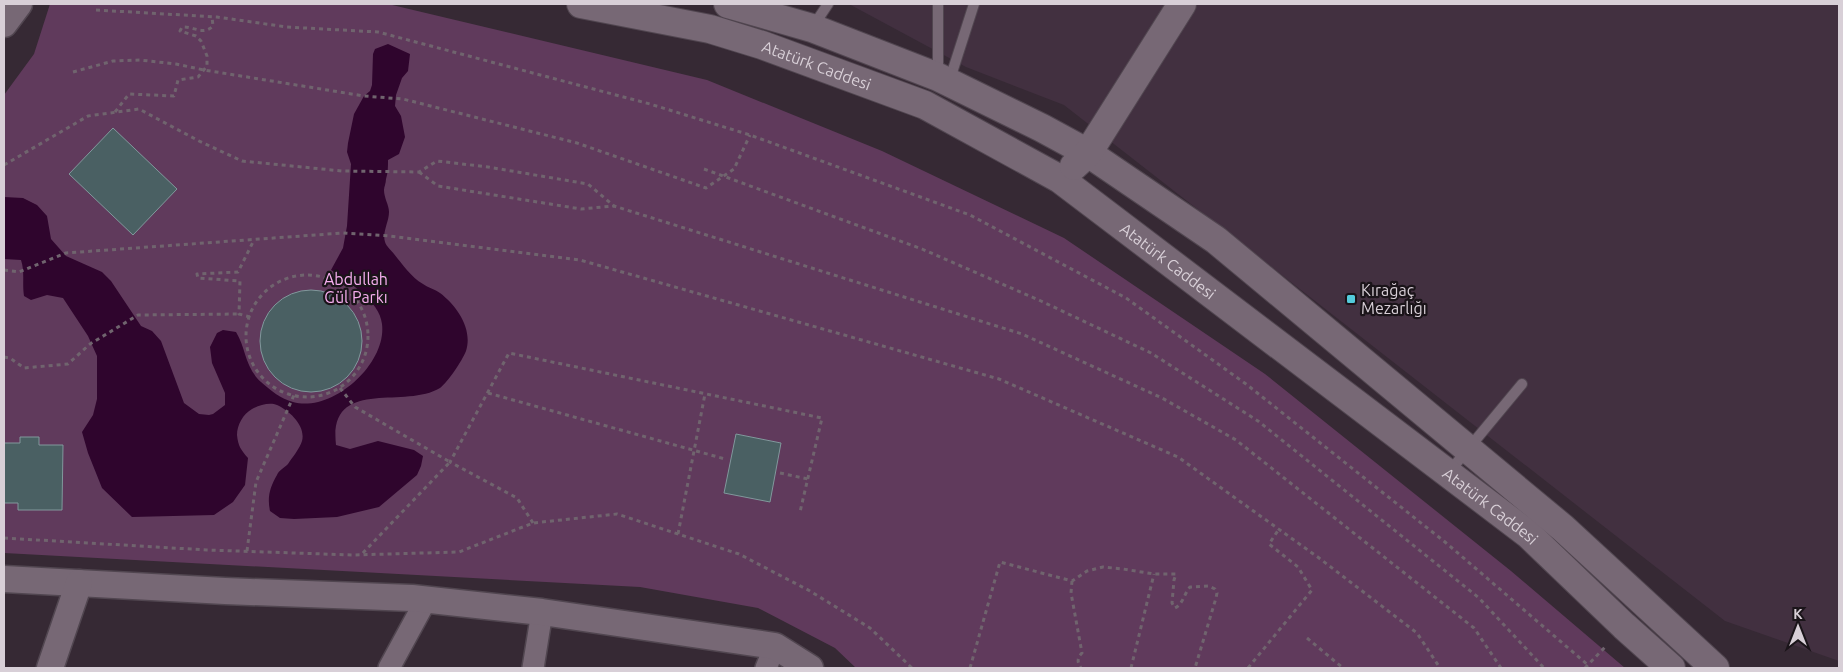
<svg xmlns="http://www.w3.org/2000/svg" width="1843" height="672" viewBox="0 0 1843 672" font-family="Ubuntu,sans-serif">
<rect width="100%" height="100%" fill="#362934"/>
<path fill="#423040" d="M 849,4 L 1839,4 L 1839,661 L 1725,621 L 1064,105 L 966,67 Z"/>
<path fill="#603a5c" d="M 50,4 L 388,4 L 707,80 L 882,151 L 1064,238 L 1265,374 L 1511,571 L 1625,668 L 856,668 L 835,648 L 758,608 L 640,587 L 4,553 L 4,95 L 34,54 Z"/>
<path fill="#2f052d" d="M 388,44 L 410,54 L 408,71 L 402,78 L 396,95 L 395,106 L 401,116 L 405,137 L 399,154 L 388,160 C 388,166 388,173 386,179 C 386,183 384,187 384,190 C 384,198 389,205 389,212 C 389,222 382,232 385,242 C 386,246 392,251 394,254 C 403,265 411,277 423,284 C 428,288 435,289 440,293 C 457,306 473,329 466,351 C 462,361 448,382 440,388 C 404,410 328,376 336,445 L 350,449 L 378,441 L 414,450 L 423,456 L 421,466 L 417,475 L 379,507 L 337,517 L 294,519 L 280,518 L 270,511 C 267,497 270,487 277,475 C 279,470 284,468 288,464 C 292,458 300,448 302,441 C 306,426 290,411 277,405 C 270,402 259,405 252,409 C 243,414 237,425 237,435 C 238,446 241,450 248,458 L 245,485 L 233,502 L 214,515 L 132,517 L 102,488 L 88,453 L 82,432 L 93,415 L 97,399 L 97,356 L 88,336 L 63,298 L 47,295 L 31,300 L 24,296 C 22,283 25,272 21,260 L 4,259 L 4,197 L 23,198 L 37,205 L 47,216 L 51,239 L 66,256 L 102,272 L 111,281 L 141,326 L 152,331 L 161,341 L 184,403 L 199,414 L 209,415 L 213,414 L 225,405 L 225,393 L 212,363 L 210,347 L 217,333 L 223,330 L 236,332 C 246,348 245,368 261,382 C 270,390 281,399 293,402 C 332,413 387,364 382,324 C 380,301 348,282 331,270 L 343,248 L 347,226 L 351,164 L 347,152 L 348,143 L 354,114 L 364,96 L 370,91 L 372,85 L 373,54 L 375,49 Z"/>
<g fill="#4a6063" stroke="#81989c">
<path d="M 113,128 L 177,189 L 133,235 L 69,174 Z"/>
<circle cx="311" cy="341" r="51"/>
<path d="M 736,434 L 781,443 L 770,502 L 724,493 Z"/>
<path d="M 20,437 L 39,437 L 39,445 L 63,445 L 62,510 L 18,510 L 18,503 L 4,503 L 4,443 L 20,443 Z"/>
</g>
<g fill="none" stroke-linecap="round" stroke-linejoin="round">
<defs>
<g id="service">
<path d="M 938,4 L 938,76"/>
<path d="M 812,28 L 828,4"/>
<path d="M 949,82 L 974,4"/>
<path d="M 1449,472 L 1522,384"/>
</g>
<g id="minor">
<path d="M 389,668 L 426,600"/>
<path d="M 533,668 L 542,612"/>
<path d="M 766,668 L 775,646"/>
</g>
<g id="tertiary">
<path d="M 4,24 L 19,4"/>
<path d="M 4,579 L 225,591 L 412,598 L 542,612 L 775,646 L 810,668"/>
<path d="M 50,668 L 79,583"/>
</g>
<g id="secondary">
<path id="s1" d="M 581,4 L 710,29 L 762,45 L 925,105 L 1060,179 L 1528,534 L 1624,626 L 1671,668"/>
<path d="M 728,4 L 812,28 L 938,77 L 1042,128 L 1088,153 L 1216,240 L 1563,528 L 1715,668"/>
<path d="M 1074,166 L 1088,153 L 1182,4"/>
</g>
</defs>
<use href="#service" stroke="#514650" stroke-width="12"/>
<use href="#minor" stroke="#514650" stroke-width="24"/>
<use href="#tertiary" stroke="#514650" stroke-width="29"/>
<use href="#secondary" stroke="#514650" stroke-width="30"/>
<g stroke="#70646e" stroke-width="3" stroke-dasharray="4 4" stroke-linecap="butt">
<path d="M 96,10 L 217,17 L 287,27 L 378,32 L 650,104 L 750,135 L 970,215 L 1126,298 L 1246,384 L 1445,542 L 1588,665"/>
<path d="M 73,72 L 113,61 L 140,60 L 176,64 L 204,70 L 364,96 L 403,99 L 577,143 L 706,188 L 734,169 L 750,135"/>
<path d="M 115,112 L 129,94 L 174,96 L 178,80 L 198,77 L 207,66 L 207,56 L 201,41 L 196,36 L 180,31 L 182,27 C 194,26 203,36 213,26 L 212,17"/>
<path d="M 4,165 L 88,116 L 139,109 L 199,141 L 242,161 L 342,171 L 419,172 L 437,161 L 488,167 L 588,184 L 614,206 L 1022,334 L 1162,398 L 1236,440 L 1474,628 L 1501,668"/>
<path d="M 704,169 L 922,249 L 1041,301 L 1151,353 L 1258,421 L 1479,598 L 1544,668"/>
<path d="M 419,172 L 438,186 L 581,209 L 614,206"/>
<path d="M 4,270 L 19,272 L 66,253 L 343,233 L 390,236 L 580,260 L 999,379 L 1178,457 L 1319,558 L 1417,633 L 1440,668"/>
<circle cx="307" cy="336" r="61"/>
<path d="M 250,317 L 239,314 L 240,281 L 198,278 L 197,274 L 238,272 L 254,240"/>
<path d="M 4,357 L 10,358 L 24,368 L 68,364 L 90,344 L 138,315 L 239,314"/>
<path d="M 340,388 L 355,407 L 450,462 L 361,555"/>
<path d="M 488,393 L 725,459"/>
<path d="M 780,473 L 808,479"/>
<path d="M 533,523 L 517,498 L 450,462 L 509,353 L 822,418 L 800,512"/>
<path d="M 678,534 L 705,394"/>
<path d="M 4,538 L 207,550 L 353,555 L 459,552 L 533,523 L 617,514 L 739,554 L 810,591 L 870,628 L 912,668"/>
<path d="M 247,551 L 256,482 L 294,395"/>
<path d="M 1072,581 L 1071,593 L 1082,653 C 1077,658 1077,662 1081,668"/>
<path d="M 1307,638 L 1343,668"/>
<path d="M 970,668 L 1000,562 L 1072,581 L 1087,571 L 1103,567 L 1123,569 L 1154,574 L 1176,574 L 1174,580 L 1172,603 L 1175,608 C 1183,604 1184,594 1190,587 L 1209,586 L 1215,589 L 1217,593 L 1216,598 L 1195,668"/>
<path d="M 1131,668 L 1154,574"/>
<path d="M 1248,668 L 1312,590 L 1298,567 L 1269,544 L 1279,529"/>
<path d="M 1585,668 L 1607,645"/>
</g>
<use href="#service" stroke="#776875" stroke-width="10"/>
<use href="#minor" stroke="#776875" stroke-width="21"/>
<use href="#tertiary" stroke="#776875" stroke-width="26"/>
<use href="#secondary" stroke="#776875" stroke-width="28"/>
</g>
<rect fill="#53cbdb" stroke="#1a1419" stroke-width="2" x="1346" y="294" width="10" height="10" rx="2.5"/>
<g text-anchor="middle" stroke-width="4.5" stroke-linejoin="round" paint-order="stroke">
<g font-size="16" fill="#d8cfd7" stroke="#1a1419">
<text dy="6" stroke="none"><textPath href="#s1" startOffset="244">Atatürk Caddesi</textPath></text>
<text dy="6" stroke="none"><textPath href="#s1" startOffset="649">Atatürk Caddesi</textPath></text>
<text dy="6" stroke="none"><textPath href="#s1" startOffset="1054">Atatürk Caddesi</textPath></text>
</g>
<g font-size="16" fill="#f7aff0" stroke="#1a1419">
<text x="356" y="285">Abdullah<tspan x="356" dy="18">Gül Parkı</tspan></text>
</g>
<g font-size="16" fill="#d8cfd7" stroke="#1a1419" text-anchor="start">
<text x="1361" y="296">Kırağaç<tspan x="1361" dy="18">Mezarlığı</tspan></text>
</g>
</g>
<rect width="1843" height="672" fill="none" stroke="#d8cfd7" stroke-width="10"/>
<g transform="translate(1798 627)" stroke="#1a1419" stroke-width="4" paint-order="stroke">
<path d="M0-4L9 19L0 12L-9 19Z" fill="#d8cfd7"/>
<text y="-8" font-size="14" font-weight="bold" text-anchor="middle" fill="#d8cfd7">K</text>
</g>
</svg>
